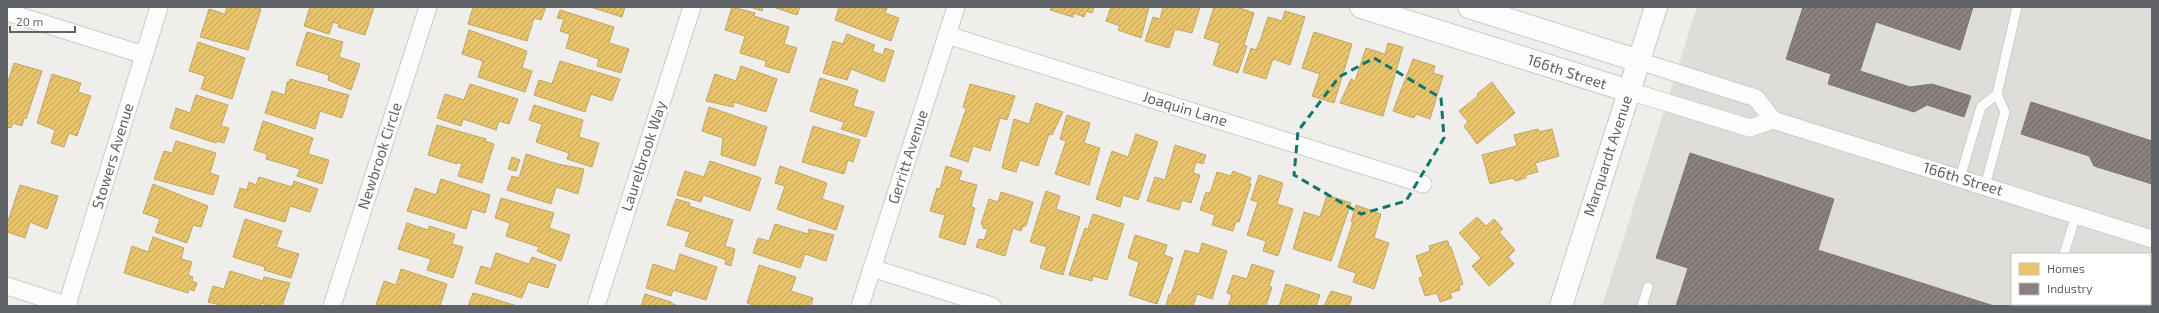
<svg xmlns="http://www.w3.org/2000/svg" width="2159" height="313" viewBox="0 0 2159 313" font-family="'Exo 2',sans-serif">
<defs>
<pattern id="homes-hatch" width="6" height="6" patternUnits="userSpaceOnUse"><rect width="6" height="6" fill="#e9c46a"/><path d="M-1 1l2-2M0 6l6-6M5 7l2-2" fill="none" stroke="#c0a35b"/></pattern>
<pattern id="industry-hatch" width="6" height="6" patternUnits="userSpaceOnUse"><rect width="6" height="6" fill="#8a817c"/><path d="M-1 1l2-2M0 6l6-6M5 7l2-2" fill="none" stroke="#6e6865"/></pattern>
</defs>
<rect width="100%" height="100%" fill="#efeeea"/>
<path fill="#dfddda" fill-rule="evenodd" d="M 1697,7 L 2152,7 L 2152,306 L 1602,306 ZM 2012,254 L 2150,254 L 2150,304 L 2012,304 Z"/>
<g fill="url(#homes-hatch)" stroke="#c0a769">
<path d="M 227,7 L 253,7 L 261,9 L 248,50 L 200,37 L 209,9 L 225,14 Z"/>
<path d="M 310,7 L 374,7 L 365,35 L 338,27 L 339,24 L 333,22 L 329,34 L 304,26 Z"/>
<path d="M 473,7 L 495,8 L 546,7 L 541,20 L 534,18 L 527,41 L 468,24 Z"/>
<path d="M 590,7 L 625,7 L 622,17 Z"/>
<path d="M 732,7 L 755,13 L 754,16 L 789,27 L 784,44 L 797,48 L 789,73 L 765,66 L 766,61 L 740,53 L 745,36 L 725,30 Z"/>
<path d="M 750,7 L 763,7 L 762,11 Z"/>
<path d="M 773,7 L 800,7 L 797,15 Z"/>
<path d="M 839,7 L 887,8 L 885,13 L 899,18 L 891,41 L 835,20 Z"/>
<path d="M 1051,7 L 1094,7 L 1092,13 L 1086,11 L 1084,17 L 1074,13 L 1073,17 L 1050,10 Z"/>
<path d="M 1111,7 L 1149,7 L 1141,38 L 1118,30 L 1120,26 L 1106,21 Z"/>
<path d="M 1163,7 L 1200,7 L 1192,33 L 1175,29 L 1169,48 L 1145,41 L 1153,17 L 1160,19 Z"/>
<path d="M 1214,7 L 1237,7 L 1254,13 L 1244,45 L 1247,46 L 1238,73 L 1213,65 L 1220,43 L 1204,38 Z"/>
<path d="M 560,10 L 614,27 L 609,43 L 629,49 L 621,73 L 597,66 L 599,59 L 566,48 L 570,34 L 560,31 L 564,19 L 557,18 Z"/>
<path d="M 1285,11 L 1305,17 L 1290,65 L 1273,59 L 1266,79 L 1243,72 L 1251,48 L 1256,50 L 1260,41 L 1268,17 L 1282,21 Z"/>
<path d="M 469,30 L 527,51 L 522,68 L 532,71 L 525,92 L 478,77 L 483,61 L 462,54 Z"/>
<path d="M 307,32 L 343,42 L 339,57 L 360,64 L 351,90 L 328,80 L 329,75 L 296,65 Z"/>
<path d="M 1314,32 L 1352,44 L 1334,103 L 1312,96 L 1320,74 L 1302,68 Z"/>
<path d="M 847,34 L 875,45 L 872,51 L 883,55 L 885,48 L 894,51 L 884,82 L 851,69 L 847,80 L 823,73 L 833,41 L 843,44 Z"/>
<path d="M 198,42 L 245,58 L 232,99 L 201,89 L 205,76 L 189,71 Z"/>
<path d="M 1388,43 L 1403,47 L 1383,116 L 1340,103 L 1351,79 L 1355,81 L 1366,48 L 1385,54 Z"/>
<path d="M 1413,59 L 1435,66 L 1433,73 L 1443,76 L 1430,119 L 1416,114 L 1414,118 L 1393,111 Z"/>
<path d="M 560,61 L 620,79 L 612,101 L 591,94 L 585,112 L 534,95 L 539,80 L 552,84 Z"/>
<path d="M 14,63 L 42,71 L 26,119 L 24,118 L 22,126 L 13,123 L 11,128 L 7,127 L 7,78 L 9,79 Z"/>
<path d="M 741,66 L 777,79 L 766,112 L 734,102 L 733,107 L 706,101 L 715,74 L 736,81 Z"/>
<path d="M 52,74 L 81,83 L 78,92 L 91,96 L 77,136 L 69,133 L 64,147 L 51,143 L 55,130 L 37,123 Z"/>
<path d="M 820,78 L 858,90 L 853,106 L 874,112 L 866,137 L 841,129 L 844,122 L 810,111 Z"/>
<path d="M 290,79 L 349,95 L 342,118 L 320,111 L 315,129 L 265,113 L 272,91 L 285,95 L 287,82 L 289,82 Z"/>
<path d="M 1492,82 L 1515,113 L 1477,144 L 1464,126 L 1468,122 L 1459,111 L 1478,96 L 1477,94 Z"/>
<path d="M 470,84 L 518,99 L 509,124 L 499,121 L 496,130 L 463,119 L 461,126 L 437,118 L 445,94 L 464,100 Z"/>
<path d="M 970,84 L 1015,96 L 1007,120 L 1000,118 L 990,151 L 973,146 L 968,162 L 950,156 L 966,109 L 963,107 Z"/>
<path d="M 196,95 L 228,105 L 221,126 L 229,128 L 224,143 L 217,141 L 216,143 L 170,128 L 176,108 L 190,113 Z"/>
<path d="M 1036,103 L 1063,112 L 1052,135 L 1049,134 L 1038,166 L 1020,160 L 1016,172 L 1002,168 L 1014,119 L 1029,124 Z"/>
<path d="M 534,105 L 583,120 L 579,137 L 599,143 L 592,167 L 567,159 L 569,153 L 536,142 L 542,124 L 529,120 Z"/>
<path d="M 709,107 L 767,127 L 755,166 L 721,155 L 723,138 L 702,131 Z"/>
<path d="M 1067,115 L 1090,123 L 1084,143 L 1100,148 L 1089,185 L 1055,174 L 1066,141 L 1060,139 Z"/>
<path d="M 263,121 L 313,138 L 308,154 L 329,160 L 322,184 L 297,176 L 300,169 L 266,159 L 267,154 L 254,150 Z"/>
<path d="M 437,125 L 486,139 L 485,141 L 494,144 L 482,183 L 458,176 L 462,164 L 457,162 L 457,164 L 428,155 Z"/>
<path d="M 813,126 L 860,140 L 853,162 L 848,160 L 844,174 L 802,162 Z"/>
<path d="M 1538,129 L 1539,132 L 1552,129 L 1559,156 L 1535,163 L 1538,172 L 1526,175 L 1526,178 L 1516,181 L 1512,178 L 1490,184 L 1482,155 L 1517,146 L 1514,135 Z"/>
<path d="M 1136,134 L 1158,142 L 1138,200 L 1123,195 L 1120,207 L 1096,199 L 1112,151 L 1128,157 Z"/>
<path d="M 176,141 L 216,153 L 210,173 L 219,176 L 213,195 L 154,179 L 164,151 L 172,153 Z"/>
<path d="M 1175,145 L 1206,155 L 1203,164 L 1196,162 L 1193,173 L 1200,175 L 1191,203 L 1182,200 L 1179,210 L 1147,201 L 1155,177 L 1165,180 Z"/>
<path d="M 526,154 L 558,164 L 584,169 L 578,194 L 556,187 L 551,204 L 507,190 L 512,176 L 519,178 Z"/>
<path d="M 512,157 L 520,160 L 516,171 L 508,169 Z"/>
<path d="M 710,161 L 761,178 L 750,211 L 703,195 L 701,202 L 677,195 L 685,171 L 704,177 Z"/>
<path d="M 780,166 L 827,183 L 822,199 L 844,206 L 836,230 L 777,209 L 785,186 L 775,183 Z"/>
<path d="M 946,166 L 962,171 L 959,180 L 977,185 L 971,207 L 975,208 L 965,245 L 939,237 L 945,215 L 930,211 L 937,188 L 940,189 Z"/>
<path d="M 1233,171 L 1251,178 L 1249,184 L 1251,184 L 1239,222 L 1236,221 L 1233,231 L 1212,225 L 1215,215 L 1200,210 L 1206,192 L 1210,193 L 1217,172 L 1231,176 Z"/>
<path d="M 1259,175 L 1283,183 L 1277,204 L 1293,209 L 1278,256 L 1263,251 L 1266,241 L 1247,235 L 1258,202 L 1251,200 Z"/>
<path d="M 259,177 L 292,187 L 294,181 L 318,189 L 310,212 L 290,206 L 285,222 L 234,207 L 240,188 L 247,190 L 249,182 L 256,185 Z"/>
<path d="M 441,179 L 490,195 L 485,213 L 472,209 L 466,229 L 407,211 L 415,188 L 436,195 Z"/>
<path d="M 153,184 L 208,206 L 201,227 L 193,225 L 187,243 L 155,232 L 160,219 L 143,213 Z"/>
<path d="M 20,185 L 58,196 L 47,229 L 30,222 L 25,238 L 7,232 L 7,224 Z"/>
<path d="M 1046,191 L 1060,196 L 1056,209 L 1080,217 L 1063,275 L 1040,268 L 1047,247 L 1030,242 Z"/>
<path d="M 1001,192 L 1033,202 L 1026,226 L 1023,226 L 1021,231 L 1013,228 L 1005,256 L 976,247 L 979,239 L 984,240 L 988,229 L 983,228 L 983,225 L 981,224 L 989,199 L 998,202 Z"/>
<path d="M 1327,195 L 1351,203 L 1331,261 L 1293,249 L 1304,212 L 1320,217 Z"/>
<path d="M 501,198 L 554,213 L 549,228 L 570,235 L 561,261 L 537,251 L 539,247 L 506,236 L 510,223 L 495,218 Z"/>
<path d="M 676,199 L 690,203 L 689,206 L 733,220 L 725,246 L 735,249 L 731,266 L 725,264 L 726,260 L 721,258 L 685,246 L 690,232 L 667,225 Z"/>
<path d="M 1356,205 L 1381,214 L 1374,238 L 1389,243 L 1374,289 L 1353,282 L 1356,273 L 1338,267 L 1353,222 L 1351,222 Z"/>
<path d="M 1093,214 L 1124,224 L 1107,280 L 1093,276 L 1092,281 L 1069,275 L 1080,242 L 1085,228 L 1088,229 Z"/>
<path d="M 1477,217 L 1486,226 L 1494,219 L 1503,229 L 1499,232 L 1515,250 L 1508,257 L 1514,264 L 1489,286 L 1472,266 L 1481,258 L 1459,233 Z"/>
<path d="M 245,219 L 282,231 L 276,247 L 299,254 L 291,278 L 264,270 L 265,267 L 233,257 Z"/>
<path d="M 407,223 L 428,230 L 429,226 L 455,234 L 452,244 L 463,247 L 453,278 L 427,270 L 431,259 L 398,249 Z"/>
<path d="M 775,224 L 808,234 L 809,229 L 834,235 L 826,261 L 805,254 L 800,268 L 753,253 L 758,238 L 769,241 Z"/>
<path d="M 1135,235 L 1167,245 L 1164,255 L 1173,258 L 1157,304 L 1129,295 L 1139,262 L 1128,258 Z"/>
<path d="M 153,237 L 184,248 L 181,259 L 192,262 L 188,275 L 193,277 L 192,281 L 197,283 L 194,291 L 189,289 L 188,293 L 124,273 L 132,246 L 148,252 Z"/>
<path d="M 1445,241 L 1448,241 L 1449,247 L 1451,247 L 1463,284 L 1459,286 L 1460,290 L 1450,293 L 1452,298 L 1440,302 L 1437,293 L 1425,296 L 1419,278 L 1423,277 L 1416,256 L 1430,251 L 1429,246 Z"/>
<path d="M 1202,243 L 1227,251 L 1212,299 L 1197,294 L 1193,306 L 1166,306 L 1169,294 L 1171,295 L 1185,250 L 1199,254 Z"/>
<path d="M 496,253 L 529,264 L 532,257 L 556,265 L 548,288 L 528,282 L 522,298 L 475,283 L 481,266 L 491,269 Z"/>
<path d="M 680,254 L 717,267 L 706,300 L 673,290 L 671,296 L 646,288 L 653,264 L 675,271 Z"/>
<path d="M 1252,264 L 1274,271 L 1269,286 L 1272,287 L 1266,306 L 1228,306 L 1232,295 L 1227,293 L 1233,275 L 1247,279 Z"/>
<path d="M 759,265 L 796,277 L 791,291 L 813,298 L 811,306 L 757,306 L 747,303 Z"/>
<path d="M 401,269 L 447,284 L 440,306 L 376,305 L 384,281 L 396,285 Z"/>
<path d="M 230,271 L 263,281 L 264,277 L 290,283 L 282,306 L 270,306 L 261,303 L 260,306 L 224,306 L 208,302 L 213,286 L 224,289 Z"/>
<path d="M 1286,284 L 1320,295 L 1316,306 L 1279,306 Z"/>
<path d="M 1331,291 L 1352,297 L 1349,306 L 1324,306 Z"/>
<path d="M 473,293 L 485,296 L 517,306 L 468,306 Z"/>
<path d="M 645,294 L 671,302 L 671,303 L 678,306 L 641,306 Z"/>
</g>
<g fill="url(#industry-hatch)" stroke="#7d7876">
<path d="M 1803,7 L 1973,7 L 1960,50 L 1876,22 L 1860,71 L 1910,87 L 1932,84 L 1971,96 L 1964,117 L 1927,105 L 1914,112 L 1828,84 L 1831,74 L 1786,59 Z"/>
<path d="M 2031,102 L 2152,141 L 2152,184 L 2094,166 L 2089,156 L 2021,134 Z"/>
<path d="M 1690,153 L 1834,199 L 1818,250 L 1994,306 L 1676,306 L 1688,268 L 1656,258 Z"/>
</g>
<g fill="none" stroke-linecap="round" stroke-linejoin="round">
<defs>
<g id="lane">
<path d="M 1960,178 L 1981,107 L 1997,94"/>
<path d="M 1985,186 L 2005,112 L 1997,94 L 2017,7"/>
<path d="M 2064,254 L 2076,215"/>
<path d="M 2150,276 L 2152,271"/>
<path d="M 1642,306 L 1648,287"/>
<path d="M 2048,306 L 2049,304"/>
<path d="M 2139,306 L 2140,304"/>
</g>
<g id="street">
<path d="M 7,12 L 144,55"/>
<path d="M 947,35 L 1423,184"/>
<path d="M 1639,61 L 1756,98 L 1773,120 L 2152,239"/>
<path d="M 1629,91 L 1750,128 L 1773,120"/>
<path d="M 872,268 L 992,306"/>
<path d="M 7,286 L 69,306"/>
<path d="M 67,305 L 159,7"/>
<path d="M 332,306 L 428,7"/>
<path d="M 596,306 L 692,7"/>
<path d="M 860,306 L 956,7"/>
</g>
<g id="secondary">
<path d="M 1361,7 L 1629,91"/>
<path d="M 1469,7 L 1639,61"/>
<path d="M 1561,306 L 1656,7"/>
</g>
</defs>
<use href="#lane" stroke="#cbcccc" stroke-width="11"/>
<use href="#street" stroke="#cbcccc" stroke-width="19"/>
<use href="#secondary" stroke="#cacacb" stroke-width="24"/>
<use href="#lane" stroke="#fdfcfc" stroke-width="9"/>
<use href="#street" stroke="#fdfcfc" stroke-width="17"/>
<use href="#secondary" stroke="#fdfcfc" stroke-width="22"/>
</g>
<path fill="none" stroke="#0f766e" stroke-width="3" stroke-dasharray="8 5" stroke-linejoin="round" d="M 1374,58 L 1441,98 L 1444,138 L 1406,201 L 1361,214 L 1294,175 L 1298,131 L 1339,77 Z"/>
<g text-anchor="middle" stroke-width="4" stroke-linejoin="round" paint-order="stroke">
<g font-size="15" fill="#5f6368" stroke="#fff">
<text transform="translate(1567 72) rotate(18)" y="5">166th Street</text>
<text transform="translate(1185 109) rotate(17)" y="5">Joaquin Lane</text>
<text transform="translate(113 156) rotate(-73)" y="5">Stowers Avenue</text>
<text transform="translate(380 156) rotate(-72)" y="5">Newbrook Circle</text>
<text transform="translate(644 156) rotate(-72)" y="5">Laurelbrook Way</text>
<text transform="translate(1608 156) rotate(-72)" y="5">Marquardt Avenue</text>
<text transform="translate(908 157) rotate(-72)" y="5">Gerritt Avenue</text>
<text transform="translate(1963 179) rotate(17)" y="5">166th Street</text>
</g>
</g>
<rect width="2159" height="313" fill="none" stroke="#5f6368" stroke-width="16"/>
<rect x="2011" y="253" width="140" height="52" fill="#ffffff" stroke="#bfc1c3"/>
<rect x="2019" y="263" width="20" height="12" fill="#e9c46a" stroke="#bfc1c3"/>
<text x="2047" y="273" font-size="12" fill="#5f6368">Homes</text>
<rect x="2019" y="283" width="20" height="12" fill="#8a817c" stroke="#bfc1c3"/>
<text x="2047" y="293" font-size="12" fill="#5f6368">Industry</text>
<path d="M10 26v6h65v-6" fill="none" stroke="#5f6368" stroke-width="2"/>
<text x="16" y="26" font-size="12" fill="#5f6368" stroke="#ffffff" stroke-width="3" paint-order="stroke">20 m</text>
</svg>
